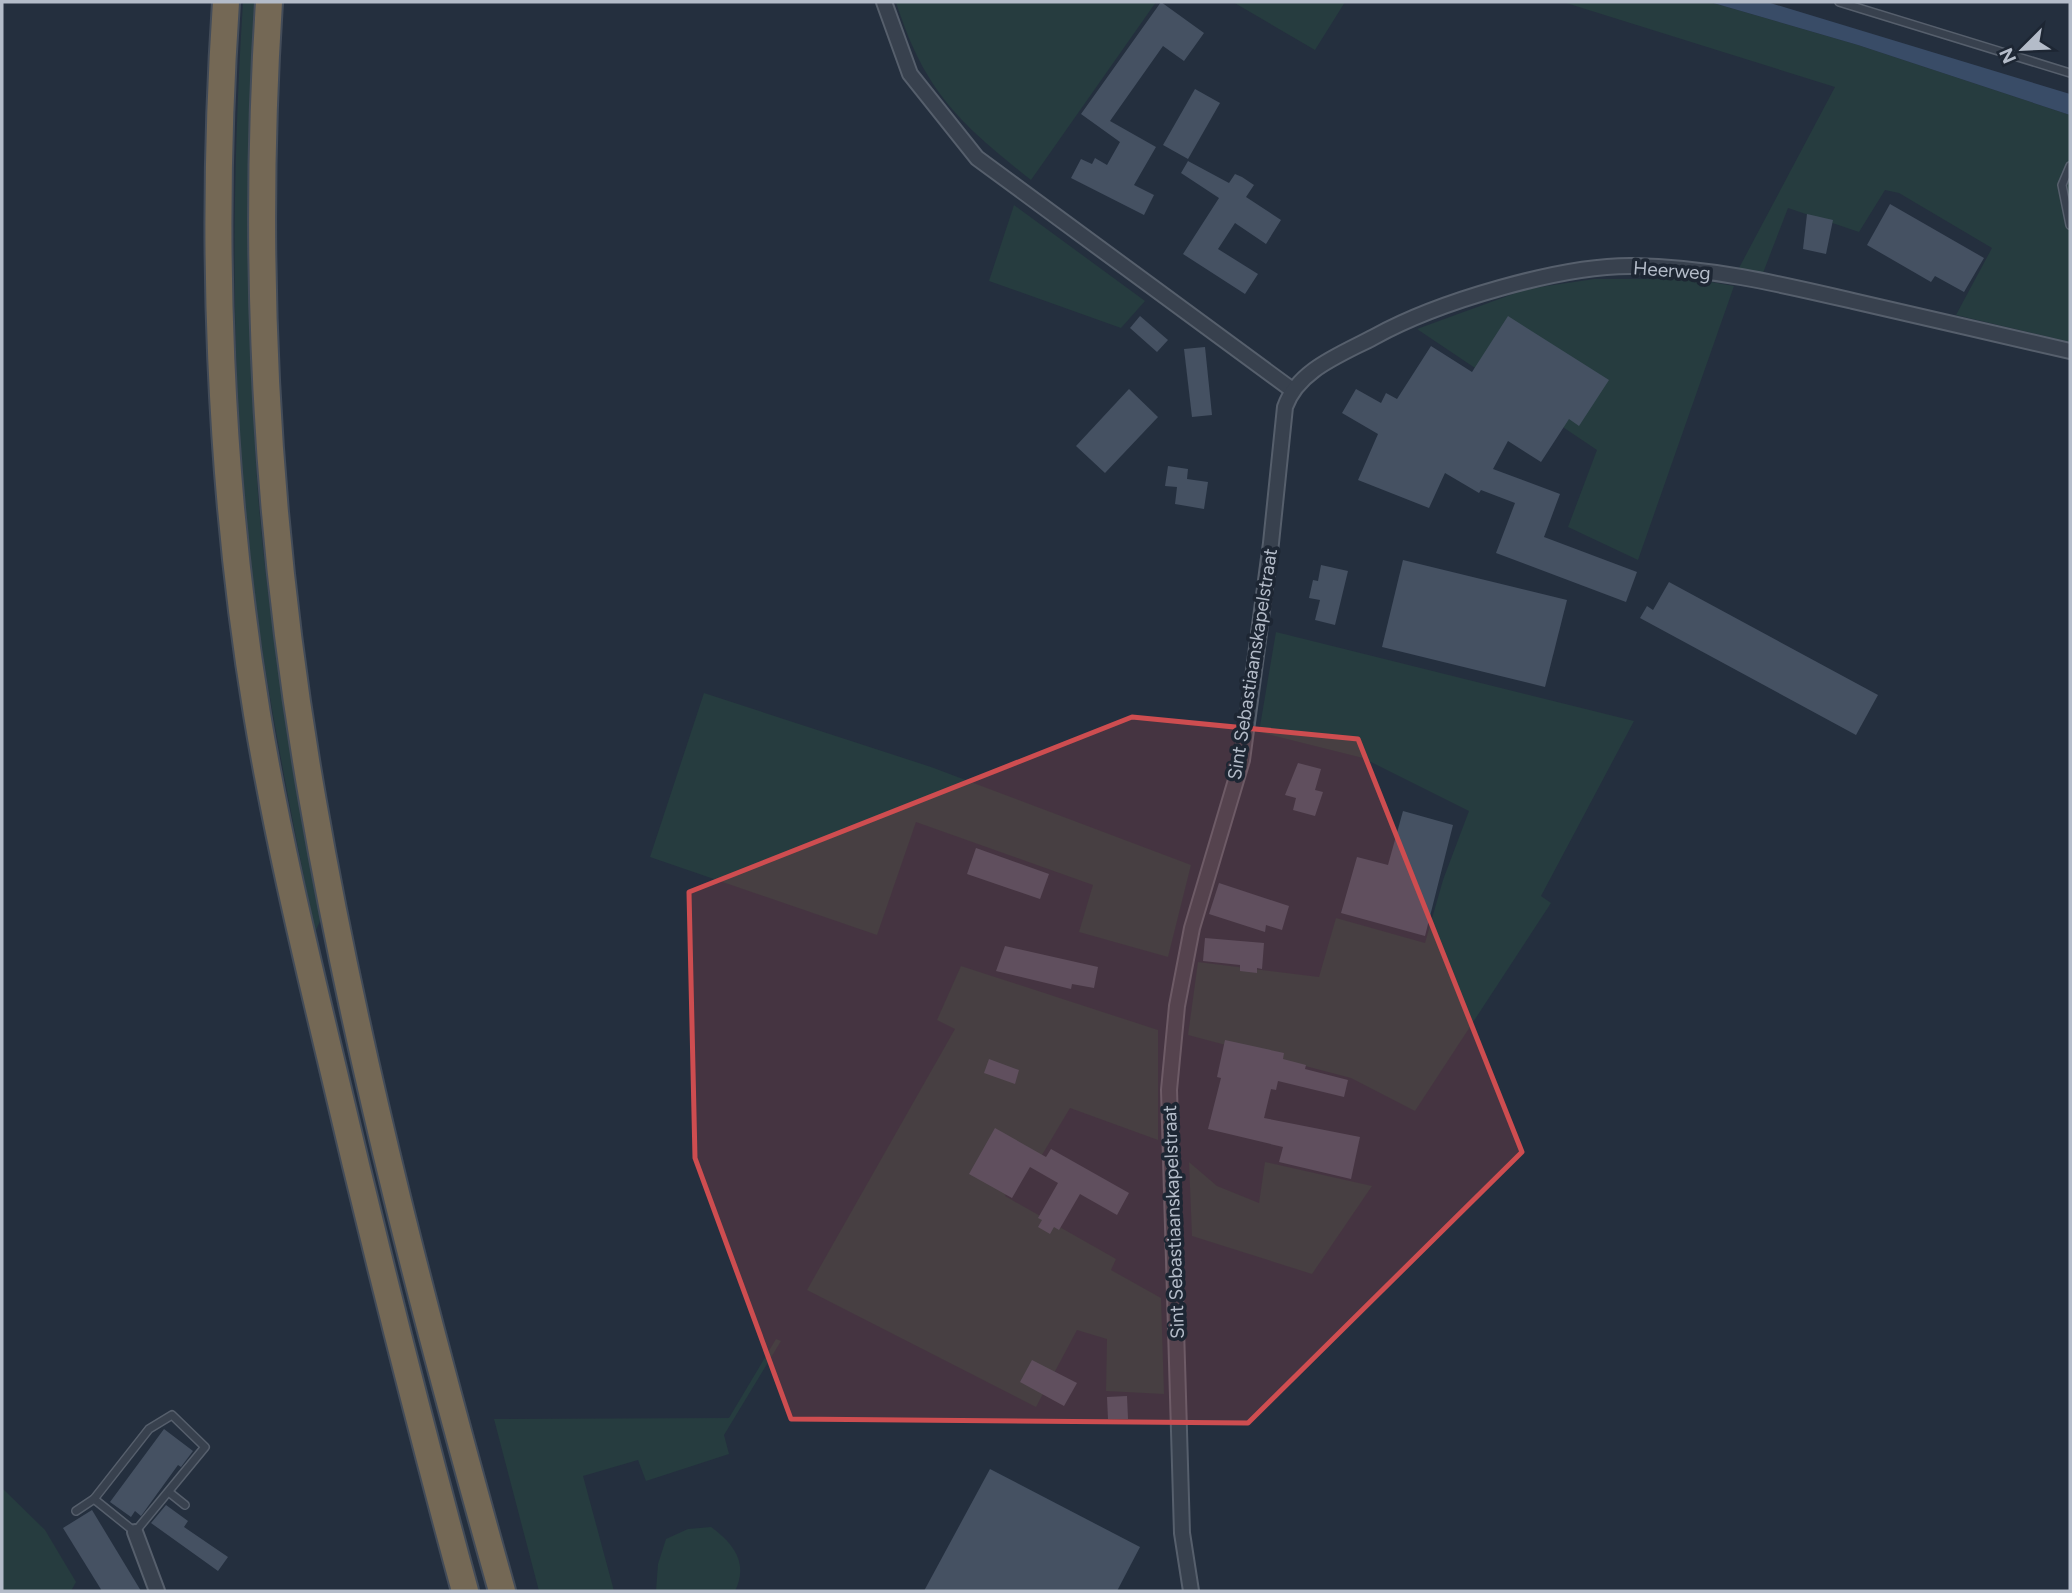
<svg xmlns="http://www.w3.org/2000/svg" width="2072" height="1593" viewBox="0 0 2072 1593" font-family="Figtree,sans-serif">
<rect width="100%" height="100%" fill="#242f3e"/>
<g fill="#263c3f">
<path d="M 243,2 L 259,2 C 256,165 246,331 258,494 C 269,637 298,778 321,919 L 315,932 C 285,785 256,638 241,488 C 238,453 238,418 237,383 C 232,256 235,129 243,2 Z"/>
<path d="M 896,2 L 1156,2 L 1031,180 C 959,123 924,91 896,2 Z"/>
<path d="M 1233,2 L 1345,2 L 1315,50 Z"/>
<path d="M 1563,2 L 1710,2 L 1858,45 L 2070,115 L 2070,342 L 1956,315 L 1992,248 L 1899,193 L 1885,190 L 1859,232 L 1788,208 L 1763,273 L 1739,268 L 1835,87 Z"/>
<path d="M 1014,205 L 1145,301 L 1121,328 L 989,281 Z"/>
<path d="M 1594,279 L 1694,279 L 1734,286 L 1638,560 L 1568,527 L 1597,450 L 1417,329 L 1527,289 Z"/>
<path d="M 1276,632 L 1634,721 L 1541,896 L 1551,903 L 1415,1111 L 1351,1078 L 1188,1035 L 1198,962 L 1319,977 L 1336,918 L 1425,943 L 1443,880 L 1469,811 L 1363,758 L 1259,732 Z"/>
<path d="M 704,693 L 931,767 L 1191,865 L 1168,957 L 1079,932 L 1093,885 L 916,822 L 877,935 L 650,857 Z"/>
<path d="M 961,966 L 1158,1030 L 1158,1140 L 1070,1108 L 1036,1165 L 1024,1160 L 1005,1196 L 1116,1259 L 1111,1270 L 1161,1298 L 1164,1394 L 1106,1391 L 1107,1339 L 1077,1330 L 1036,1407 L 807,1290 L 955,1029 L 937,1020 Z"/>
<path d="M 1189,1162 L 1217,1186 L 1259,1203 L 1265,1162 L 1372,1186 L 1312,1274 L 1192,1236 Z"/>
<path d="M 776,1339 L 781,1341 L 724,1435 L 729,1454 L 646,1481 L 638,1460 L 583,1476 L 614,1591 L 539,1591 L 494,1419 L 729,1418 Z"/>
<path d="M 2,1488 L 45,1530 L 76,1582 L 71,1591 L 2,1591 Z"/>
<path d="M 711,1527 C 733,1543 749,1563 735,1591 L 656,1591 L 658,1564 L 666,1539 L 688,1529 Z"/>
</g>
<path fill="#394c67" d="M 1710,2 L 1767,2 L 2070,94 L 2070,115 L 1858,45 Z"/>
<g fill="#455162">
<path d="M 1161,2 L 1204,33 L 1184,61 L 1163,46 L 1110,121 L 1156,147 L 1134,185 L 1154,195 L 1144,215 L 1071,178 L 1081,159 L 1092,164 L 1095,158 L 1107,165 L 1120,142 L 1081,114 Z"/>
<path d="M 1195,89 L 1220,103 L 1188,159 L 1163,145 Z"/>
<path d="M 1188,161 L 1229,183 L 1235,174 L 1242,177 L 1254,185 L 1246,197 L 1281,220 L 1266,244 L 1235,223 L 1218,249 L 1258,274 L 1245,294 L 1183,254 L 1219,198 L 1181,173 Z"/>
<path d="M 1890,204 L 1984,258 L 1964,292 L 1935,276 L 1931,282 L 1867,245 Z"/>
<path d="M 1807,214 L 1833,220 L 1826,254 L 1803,249 Z"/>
<path d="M 1140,316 L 1168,340 L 1157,352 L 1130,328 Z"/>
<path d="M 1508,316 L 1609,380 L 1579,426 L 1569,419 L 1541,462 L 1508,441 L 1493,469 L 1560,494 L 1544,537 L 1637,572 L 1626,602 L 1496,553 L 1515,503 L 1481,490 L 1479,493 L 1445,473 L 1429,508 L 1358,480 L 1378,434 L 1342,413 L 1356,389 L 1381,403 L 1386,393 L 1397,399 L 1431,346 L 1472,372 Z"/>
<path d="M 1205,347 L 1212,415 L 1192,417 L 1184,349 Z"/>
<path d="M 1129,389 L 1158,417 L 1105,473 L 1076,446 Z"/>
<path d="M 1168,466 L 1188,469 L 1187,479 L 1208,482 L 1204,509 L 1175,504 L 1177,487 L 1165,486 Z"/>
<path d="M 1403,560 L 1567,600 L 1545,687 L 1382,647 Z"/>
<path d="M 1321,565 L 1348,571 L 1335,625 L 1315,620 L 1320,600 L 1309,598 L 1313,580 L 1318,581 Z"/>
<path d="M 1669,582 L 1878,695 L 1856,735 L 1640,618 L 1647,606 L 1653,610 Z"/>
<path d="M 1298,763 L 1321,769 L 1315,790 L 1323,792 L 1315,816 L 1293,810 L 1296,798 L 1285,795 Z"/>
<path d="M 1403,811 L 1453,825 L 1425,936 L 1341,913 L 1357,857 L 1388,865 Z"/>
<path d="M 976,848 L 1049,874 L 1040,899 L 967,874 Z"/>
<path d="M 1219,883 L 1289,906 L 1282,930 L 1266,925 L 1265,932 L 1209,914 Z"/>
<path d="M 1205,938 L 1264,943 L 1262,969 L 1257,968 L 1257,973 L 1240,971 L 1240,965 L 1203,961 Z"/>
<path d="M 1005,946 L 1098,967 L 1094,988 L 1072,984 L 1071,989 L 996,971 Z"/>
<path d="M 1225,1040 L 1284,1053 L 1283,1059 L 1306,1065 L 1305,1069 L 1348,1080 L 1344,1097 L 1278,1081 L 1276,1090 L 1271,1089 L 1264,1118 L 1360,1137 L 1351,1179 L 1279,1162 L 1283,1147 L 1208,1129 L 1221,1078 L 1217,1077 Z"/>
<path d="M 989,1059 L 1019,1070 L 1015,1084 L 984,1073 Z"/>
<path d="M 995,1128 L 1046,1157 L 1051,1149 L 1129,1193 L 1117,1215 L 1080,1194 L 1059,1230 L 1054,1227 L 1050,1234 L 1038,1227 L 1042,1220 L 1038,1218 L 1058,1183 L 1030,1167 L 1012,1198 L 969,1174 Z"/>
<path d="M 1032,1360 L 1077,1383 L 1064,1406 L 1020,1382 Z"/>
<path d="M 1127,1396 L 1128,1419 L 1108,1419 L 1107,1397 Z"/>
<path d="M 164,1429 L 193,1451 L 181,1467 L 178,1465 L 141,1516 L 135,1511 L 131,1517 L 110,1502 Z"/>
<path d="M 990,1469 L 1140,1547 L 1117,1591 L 924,1591 Z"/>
<path d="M 166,1505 L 188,1521 L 184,1527 L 228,1557 L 218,1571 L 151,1523 Z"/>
<path d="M 92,1510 L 141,1591 L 102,1591 L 63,1528 Z"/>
</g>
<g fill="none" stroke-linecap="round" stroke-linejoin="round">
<defs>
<g id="lane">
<path d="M 1839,2 L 2070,73"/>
<path d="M 2070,166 L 2062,185 L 2070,225"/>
<path d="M 172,1415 L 205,1447 L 135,1532 L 94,1499 L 149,1429 Z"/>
<path d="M 170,1493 L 185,1505"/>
<path d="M 76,1511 L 94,1499"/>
</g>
<g id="street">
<path d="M 884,2 L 910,74 L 977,158 L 1291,389"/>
<path d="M 135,1532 L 157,1591"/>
<path d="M 1191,1591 L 1182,1533 L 1169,1090 L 1177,1006 L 1192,928 L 1242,760 L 1271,543 L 1285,407 C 1298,370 1340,355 1374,337 C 1437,302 1561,265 1633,266 C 1708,267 1780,284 1853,301 C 1925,318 1998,334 2070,351"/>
</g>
<g id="highway">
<path d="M 226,2 C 210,235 219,483 257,714 C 276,829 303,943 330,1056 C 372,1235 417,1414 465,1591"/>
<path d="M 269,2 C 252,268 267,539 313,802 C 359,1068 429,1331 502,1591"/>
</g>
</defs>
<use href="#lane" stroke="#565f6c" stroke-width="10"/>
<use href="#street" stroke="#565f6c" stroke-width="18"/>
<use href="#highway" stroke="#434c59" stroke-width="30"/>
<use href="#lane" stroke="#38414e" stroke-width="7"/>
<use href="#street" stroke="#38414e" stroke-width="14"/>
<use href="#highway" stroke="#746855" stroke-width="26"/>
</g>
<path fill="#ce4d50" fill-opacity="0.2" stroke="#ce4d50" stroke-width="5" stroke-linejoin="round" d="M 1132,717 L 1358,739 L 1522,1152 L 1248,1423 L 791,1419 L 695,1158 L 689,892 Z"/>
<g text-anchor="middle" stroke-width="7" stroke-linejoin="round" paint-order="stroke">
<g font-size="19" fill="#b4bcc9" stroke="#1d2633">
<text transform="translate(1672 270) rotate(4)" y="7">Heerweg</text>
<text transform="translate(1252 664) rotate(-81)" y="7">Sint Sebastiaanskapelstraat</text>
<text transform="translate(1173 1222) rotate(-92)" y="7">Sint Sebastiaanskapelstraat</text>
</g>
</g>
<rect width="2072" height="1593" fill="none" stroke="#b4bcc9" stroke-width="7"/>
<g transform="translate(2023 49) rotate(246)" stroke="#1d2633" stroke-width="5" paint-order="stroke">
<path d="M0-5L12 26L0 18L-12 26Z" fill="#b4bcc9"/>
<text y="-10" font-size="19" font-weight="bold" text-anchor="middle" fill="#b4bcc9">N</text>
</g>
</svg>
